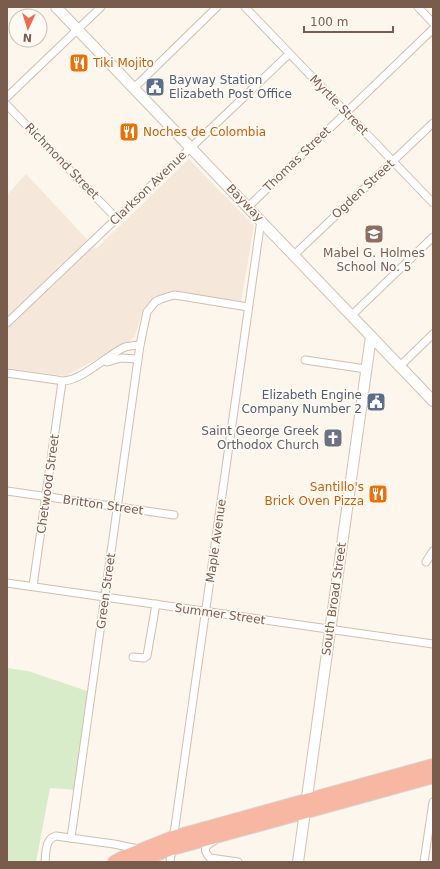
<svg xmlns="http://www.w3.org/2000/svg" width="440" height="869" viewBox="0 0 440 869" font-family="'DejaVu Sans',sans-serif">
<rect width="100%" height="100%" fill="#fdf6ec"/>
<path fill="#f5e8da" d="M 189,159 L 254,226 L 241,302 L 184,293 L 163,294 L 142,313 L 135,336 L 128,343 L 65,376 L 7,368 L 7,195 L 26,174 L 96,249 Z"/>
<path fill="#d8ecc9" d="M 7,668 L 28,671 L 90,692 L 77,790 L 50,788 L 36,862 L 7,862 Z"/>
<g fill="none" stroke-linecap="round" stroke-linejoin="round">
<defs>
<g id="street">
<path d="M 245,7 L 433,203"/>
<path d="M 418,7 L 433,23"/>
<path d="M 134,88 L 217,7"/>
<path d="M 7,97 L 101,7"/>
<path d="M 7,105 L 116,218"/>
<path d="M 248,207 L 433,29"/>
<path d="M 294,255 L 433,123"/>
<path d="M 352,315 L 433,237"/>
<path d="M 7,323 L 289,54"/>
<path d="M 305,360 L 366,369"/>
<path d="M 107,362 L 121,358 L 138,359"/>
<path d="M 400,366 L 433,334"/>
<path d="M 7,373 L 57,380 C 76,387 108,354 125,347 C 130,346 136,345 140,345"/>
<path d="M 7,491 L 174,515"/>
<path d="M 426,562 L 433,551"/>
<path d="M 7,583 L 433,644"/>
<path d="M 33,586 L 62,382"/>
<path d="M 133,657 L 144,658 L 147,656 L 156,604"/>
<path d="M 71,838 L 140,345 L 147,312 L 155,302 L 161,299 L 174,295 L 181,296 L 248,307"/>
<path d="M 214,841 C 205,846 202,849 210,858 L 238,862"/>
<path d="M 45,862 C 46,852 45,839 56,836 L 114,844 L 138,849"/>
<path d="M 170,862 L 261,220"/>
<path d="M 424,862 L 433,802"/>
</g>
<g id="secondary">
<path d="M 56,7 L 433,401"/>
<path d="M 298,862 L 371,336"/>
</g>
<g id="highway">
<path d="M 114,862 L 123,857 L 173,837 L 433,765"/>
<path d="M 137,862 L 172,849 L 433,777"/>
</g>
</defs>
<use href="#street" stroke="#d1beb0" stroke-width="9"/>
<use href="#secondary" stroke="#d6c0b0" stroke-width="12"/>
<use href="#highway" stroke="#dad1cd" stroke-width="14"/>
<use href="#street" stroke="#fff" stroke-width="7"/>
<use href="#secondary" stroke="#fff" stroke-width="10"/>
<use href="#highway" stroke="#f7b7a3" stroke-width="12"/>
</g>
<defs>
<symbol id="restaurant-square" viewBox="-11 -11 22 22"><rect x="-9" y="-9" width="18" height="18" rx="4" fill="#e8710a" stroke="#fffaf3"/><path d="M-5-6h1v4h1v-4h1v4h1v-4h1v5L-1.5 .5V6h-2V.5L-5-1ZM5-6V6H3V1.5H1.5Q1.5-4 5-6Z" fill="#fff"/></symbol>
<symbol id="civic-square" viewBox="-11 -11 22 22"><rect x="-9" y="-9" width="18" height="18" rx="4" fill="#5c6f8a" stroke="#fffaf3"/><path d="M-.6-6.5H3V-4.5H.6V-3L4-1V1h2V6H-6V1h2V-1L-.6-3ZM-1.2 2.5V6h2.4V2.5Z" fill="#fff"/></symbol>
<symbol id="school-square" viewBox="-11 -11 22 22"><rect x="-9" y="-9" width="18" height="18" rx="4" fill="#8d6e63" stroke="#fffaf3"/><path d="M0-5L7-2L0 1L-7-2ZM-4 1L0 2.5L4 1V4Q0 6-4 4Z" fill="#fff"/></symbol>
<symbol id="church-square" viewBox="-11 -11 22 22"><rect x="-9" y="-9" width="18" height="18" rx="4" fill="#6b7280" stroke="#fffaf3"/><path d="M-1.2-6h2.4v3.5h3.3v2.4h-3.3V6h-2.4V-.1h-3.3v-2.4h3.3Z" fill="#fff"/></symbol>
</defs>
<g fill-rule="evenodd">
<use href="#restaurant-square" x="68" y="52" width="22" height="22"/>
<use href="#civic-square" x="144" y="76" width="22" height="22"/>
<use href="#restaurant-square" x="118" y="121" width="22" height="22"/>
<use href="#school-square" x="363" y="223" width="22" height="22"/>
<use href="#civic-square" x="365" y="391" width="22" height="22"/>
<use href="#church-square" x="322" y="427" width="22" height="22"/>
<use href="#restaurant-square" x="367" y="483" width="22" height="22"/>
</g>
<g text-anchor="middle" stroke-width="3.5" stroke-linejoin="round" paint-order="stroke">
<g font-size="12" fill="#c56008" stroke="#fffaf3" text-anchor="start">
<text x="93" y="67">Tiki Mojito</text>
<text x="143" y="136">Noches de Colombia</text>
<text x="364" y="491" text-anchor="end">Santillo's<tspan x="364" dy="14">Brick Oven Pizza</tspan></text>
</g>
<g font-size="12" fill="#4e5e75" stroke="#fffaf3" text-anchor="start">
<text x="169" y="84">Bayway Station<tspan x="169" dy="14">Elizabeth Post Office</tspan></text>
<text x="362" y="399" text-anchor="end">Elizabeth Engine<tspan x="362" dy="14">Company Number 2</tspan></text>
</g>
<g font-size="12" fill="#7a5c4d" stroke="#fffaf3">
<text transform="translate(339 105) rotate(46)" y="4">Myrtle Street</text>
<text transform="translate(297 159) rotate(-44)" y="4">Thomas Street</text>
<text transform="translate(62 161) rotate(46)" y="4">Richmond Street</text>
<text transform="translate(148 188) rotate(-44)" y="4">Clarkson Avenue</text>
<text transform="translate(363 189) rotate(-43)" y="4">Ogden Street</text>
<text transform="translate(245 203) rotate(46)" y="4">Bayway</text>
<text transform="translate(48 484) rotate(-82)" y="4">Chetwood Street</text>
<text transform="translate(103 505) rotate(8)" y="4">Britton Street</text>
<text transform="translate(216 541) rotate(-82)" y="4">Maple Avenue</text>
<text transform="translate(106 591) rotate(-82)" y="4">Green Street</text>
<text transform="translate(334 599) rotate(-82)" y="4">South Broad Street</text>
<text transform="translate(220 614) rotate(8)" y="4">Summer Street</text>
</g>
<g font-size="12" fill="#785e54" stroke="#fffaf3">
<text x="374" y="257">Mabel G. Holmes<tspan x="374" dy="14">School No. 5</tspan></text>
</g>
<g font-size="12" fill="#5b616d" stroke="#fffaf3" text-anchor="end">
<text x="319" y="435">Saint George Greek<tspan x="319" dy="14">Orthodox Church</tspan></text>
</g>
</g>
<rect width="440" height="869" fill="none" stroke="#7a5c4d" stroke-width="16"/>
<g transform="translate(28 28) rotate(184)"><circle r="19" fill="#fffaf3" stroke="#cabbb1"/>
<path d="M0-3L7 15L0 10L-7 15Z" fill="#e76f51"/>
<text y="-6" font-size="11" font-weight="bold" text-anchor="middle" fill="#7a5c4d">N</text>
</g>
<path d="M304 26v6h89v-6" fill="none" stroke="#7a5c4d" stroke-width="2"/>
<text x="310" y="26" font-size="12" fill="#7a5c4d" stroke="#fffaf3" stroke-width="3" paint-order="stroke">100 m</text>
</svg>
